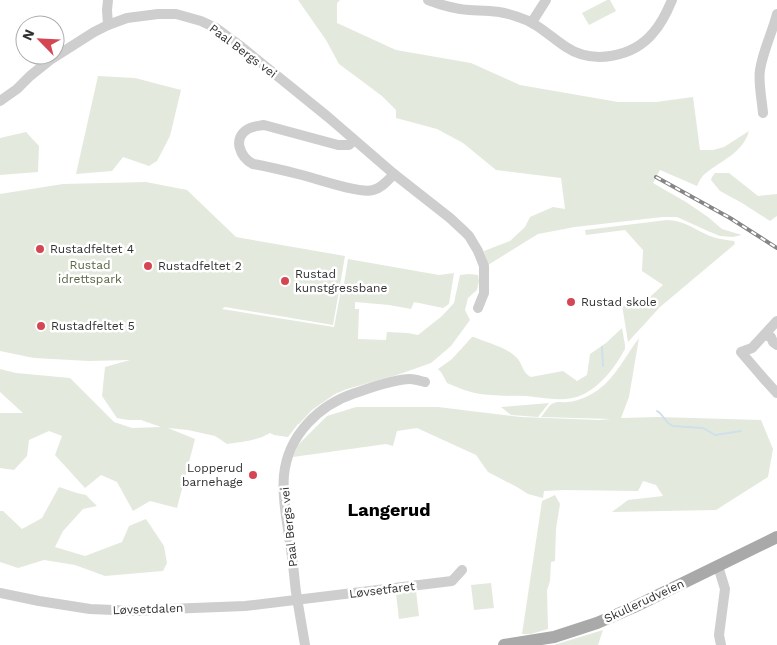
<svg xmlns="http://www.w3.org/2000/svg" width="777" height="645" viewBox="0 0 777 645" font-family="'Work Sans',sans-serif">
<rect width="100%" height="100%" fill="#fff"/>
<g fill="#e4e9de">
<path d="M 298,0 L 340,0 L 337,3 L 337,23 L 396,50 L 471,63 L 520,85 L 618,102 L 656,102 L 693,97 L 700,150 L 713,150 L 724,147 L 749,131 C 743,153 722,160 706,173 C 702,176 699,181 697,186 L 660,170 L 653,183 L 686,202 L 708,217 L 722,229 L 742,235 L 733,237 L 720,236 L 710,232 L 677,217 L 663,217 L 645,219 L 575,227 L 538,234 L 488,265 L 484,251 L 510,241 L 525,227 L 530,217 L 553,207 L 565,209 L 561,178 L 496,170 L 463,143 L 437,129 L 396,118 L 396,110 L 382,96 L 339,64 L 326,40 Z"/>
<path d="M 607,0 L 610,0 L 616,11 L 589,25 L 582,13 Z"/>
<path d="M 98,76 L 135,78 L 181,90 L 170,136 L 157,161 L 149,166 L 123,157 L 112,171 L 76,174 Z"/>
<path d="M 26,132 L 39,146 L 38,172 L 0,175 L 0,138 Z"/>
<path d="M 715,173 L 729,173 L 758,196 L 777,194 L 777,216 L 770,221 L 742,203 L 720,191 L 711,180 L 712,177 Z"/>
<path d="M 146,182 L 187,190 L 236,237 L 345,256 L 333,325 L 225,307 L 222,309 L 334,327 L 341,290 L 343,290 L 348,259 L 439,275 L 454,273 L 449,304 L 443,308 L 414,302 L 411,309 L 389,305 L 355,302 L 355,309 L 359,309 L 358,339 L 386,340 L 387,332 L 408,333 L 418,335 L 442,316 L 454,303 L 460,275 L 469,274 L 478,275 L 479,281 L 477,290 L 468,298 L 465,310 L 470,320 L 451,346 L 431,363 L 397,375 L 347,389 L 335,394 L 312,410 L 299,424 L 298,424 L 288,437 L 274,435 L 270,433 C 257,441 241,442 227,444 L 215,436 L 188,430 L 168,428 L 195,439 L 177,508 L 150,501 L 133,511 L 117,482 L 101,475 L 85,488 L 55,455 L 62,436 L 49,431 L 29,440 L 27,456 L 14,470 L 0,468 L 0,413 L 23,413 L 0,392 L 0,369 L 16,373 L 70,378 L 114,422 L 132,428 L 161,427 L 141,420 L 128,420 L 117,418 L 102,396 L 105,367 L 130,360 L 89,361 L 34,358 L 0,351 L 0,194 L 63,184 Z"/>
<path d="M 667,220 C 684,220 695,230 710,236 C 718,239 726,240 734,241 L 735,244 L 660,307 L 628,342 L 622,305 L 650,301 L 651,296 L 663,285 L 642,271 L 643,250 L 625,230 L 586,235 L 585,230 Z"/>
<path d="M 622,328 L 625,345 L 625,349 C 615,367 603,384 584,394 C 567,403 545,398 527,396 C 511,396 496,396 480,394 C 469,392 458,388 447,383 L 441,372 L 438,369 L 452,359 L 472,337 L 474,337 C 487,343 507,347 517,358 C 523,364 522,373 531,377 L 563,371 L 577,381 L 587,375 L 590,354 L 606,343 Z"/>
<path d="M 639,338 L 629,397 L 621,418 L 658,417 L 761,420 L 773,449 L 768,477 L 716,510 L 612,512 L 628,500 L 663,496 L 656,485 L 643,481 L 638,491 L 564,490 L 544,491 L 543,498 L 528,494 L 517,487 L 488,472 L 476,455 L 417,428 L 397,431 L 393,446 L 386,444 L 293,457 L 298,445 L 327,416 L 356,407 L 438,407 L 521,417 L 599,420 L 611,419 L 541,417 C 545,413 549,404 554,403 C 558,401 562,403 566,402 C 577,402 589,396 598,390 C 616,377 626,355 639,338 Z"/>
<path d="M 549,403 L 538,417 L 511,415 L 501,407 Z"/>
<path d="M 59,487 L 77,493 L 86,495 L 97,506 L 83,509 L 63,531 L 55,547 L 85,556 L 122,542 L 129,526 L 146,519 L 164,546 L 167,563 L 163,571 L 105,576 L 75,565 L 44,560 L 18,568 L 0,562 L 0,511 L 3,511 L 22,529 L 42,518 Z"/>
<path d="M 555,495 L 560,504 L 556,529 L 555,561 L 551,562 L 550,581 L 547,590 L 548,629 L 531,634 L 522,634 L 542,501 Z"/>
<path d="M 491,583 L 494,608 L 474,610 L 471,585 Z"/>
<path d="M 416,591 L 419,616 L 399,619 L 396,594 Z"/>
<path d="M 603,630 L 598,645 L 554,645 Z"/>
</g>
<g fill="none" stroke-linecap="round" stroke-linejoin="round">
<g stroke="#cfe0ea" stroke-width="2">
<path d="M 602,347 L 603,366"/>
<path d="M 657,411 L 660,413 L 668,423 L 673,426 L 703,428 L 715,435 L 741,431"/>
</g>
<g stroke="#cecece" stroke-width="10">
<path d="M 428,0 C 441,5 455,9 469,10 C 488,11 499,10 518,17 C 538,23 549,36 566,47 C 593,65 633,57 653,33 C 662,23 667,12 672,0"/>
<path d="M 532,22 L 546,0"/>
<path d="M 108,25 L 107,10 L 108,0"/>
<path d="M 0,101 L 17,89 L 30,76 L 50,60 L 94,32 L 108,25 L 127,18 L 158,14 L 176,14 L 201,21 L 216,28 L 239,45 L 328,117 L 394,174 L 450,218 L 464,231 L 469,236 L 478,251 L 484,266 L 484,293 L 478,308"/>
<path d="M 763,113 C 762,100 758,82 760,70 C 763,51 772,33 777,14"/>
<path d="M 354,140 L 349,145 L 338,145 L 264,125 C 259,126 253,126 248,129 C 232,138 240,157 253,164 C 270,167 286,171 302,175 C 317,179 360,194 373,190 C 382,188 388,180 394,174"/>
<path d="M 777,321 L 752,348 L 741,352 L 765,380 L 777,393"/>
<path d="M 764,335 L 771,337 L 773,342 L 777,345"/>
<path d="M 718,566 L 725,589 L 719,635 L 721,645"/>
<path d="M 0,593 L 39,601 L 90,609 L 137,611 L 168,609 L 245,606 L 452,581 L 462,570"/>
<path d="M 305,645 C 302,627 299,610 296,592 C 294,576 293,559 290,543 C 287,521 282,497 284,475 C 288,435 319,405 355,393 C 370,388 394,379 410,379 C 415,379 420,381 425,382"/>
</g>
<path stroke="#a9a9a9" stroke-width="12" d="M 504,645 L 554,637 L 597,623 L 634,607 L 777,537"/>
<defs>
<path id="rail" d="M 656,177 L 730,218 L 777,248"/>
</defs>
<use href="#rail" stroke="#868686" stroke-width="4"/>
<use href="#rail" stroke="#fff" stroke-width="2" stroke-dasharray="5.5" stroke-linecap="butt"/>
</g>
<g fill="#d54654" stroke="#fff" stroke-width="2">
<circle cx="40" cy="249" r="5"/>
<circle cx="148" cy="266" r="5"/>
<circle cx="285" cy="281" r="5"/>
<circle cx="571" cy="302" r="5"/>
<circle cx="41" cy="326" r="5"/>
<circle cx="253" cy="475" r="5"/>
</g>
<g text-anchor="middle" stroke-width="5" stroke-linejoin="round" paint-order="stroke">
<g font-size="12" fill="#313131" stroke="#fff">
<text transform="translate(243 51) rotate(37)" y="4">Paal Bergs vei</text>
<text transform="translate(289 527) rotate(-96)" y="4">Paal Bergs vei</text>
<text transform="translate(382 590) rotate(-7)" y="4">Løvsetfaret</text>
<text transform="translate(644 601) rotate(-25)" y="4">Skullerudveien</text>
<text transform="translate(148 609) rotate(-2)" y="4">Løvsetdalen</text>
</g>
<g font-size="12" fill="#313131" stroke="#fff" text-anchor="start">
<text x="50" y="253">Rustadfeltet 4</text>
<text x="158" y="270">Rustadfeltet 2</text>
<text x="295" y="278">Rustad<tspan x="295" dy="14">kunstgressbane</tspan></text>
<text x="581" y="306">Rustad skole</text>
<text x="51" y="330">Rustadfeltet 5</text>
<text x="243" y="472" text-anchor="end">Lopperud<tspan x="243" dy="14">barnehage</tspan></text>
</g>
<g font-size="12" fill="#556942" stroke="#fff">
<text x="90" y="269">Rustad<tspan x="90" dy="14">idrettspark</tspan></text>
</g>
<g font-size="18" font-weight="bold" fill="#000" stroke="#fff">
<text x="389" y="516">Langerud</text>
</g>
</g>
<g transform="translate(40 40) rotate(294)"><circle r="24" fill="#ffffff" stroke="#adadad"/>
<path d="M0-4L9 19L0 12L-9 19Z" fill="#d54654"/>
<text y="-8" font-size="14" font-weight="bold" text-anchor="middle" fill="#313131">N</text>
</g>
</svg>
